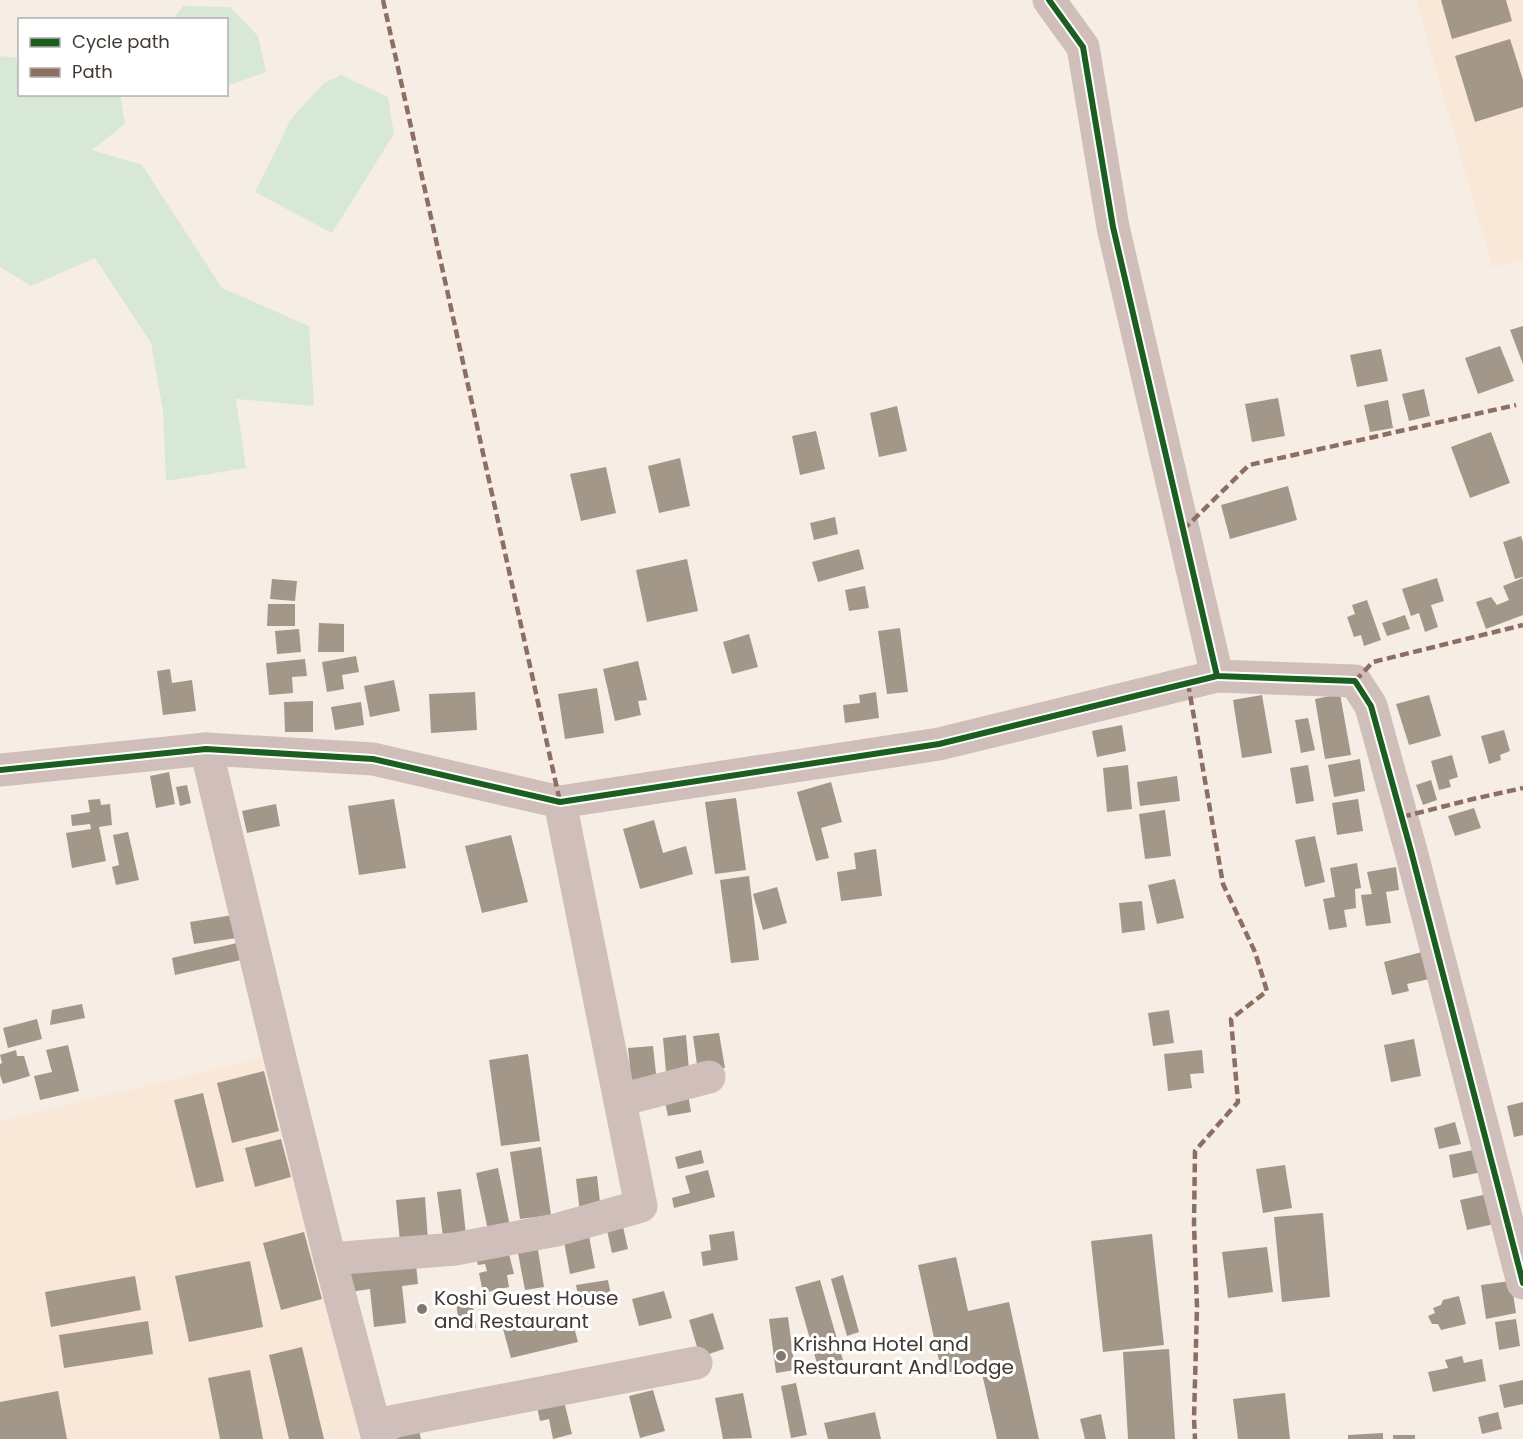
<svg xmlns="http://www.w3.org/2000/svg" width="1523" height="1439" viewBox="0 0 1523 1439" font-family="Poppins,sans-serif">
<rect width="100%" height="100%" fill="#f6eee5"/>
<g fill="#f9e8d7">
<path d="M 1416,0 L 1523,0 L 1523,260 L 1492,267 Z"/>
<path d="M 268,1056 L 360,1439 L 0,1439 L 0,1121 Z"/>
</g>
<g fill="#d8e8d6">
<path d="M 183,6 L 230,7 L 258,36 L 266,72 L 227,86 L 226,20 L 173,19 Z"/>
<path d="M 0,56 L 19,58 L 20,94 L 120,95 L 125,124 L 92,150 L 142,165 L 222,288 L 309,326 L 314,406 L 236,399 L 246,468 L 166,481 L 163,411 L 151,343 L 95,258 L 31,286 L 0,267 Z"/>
<path d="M 341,75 L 388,97 L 394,134 L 332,233 L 255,192 L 291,119 L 324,83 Z"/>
</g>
<g fill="#a29789">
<path d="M 1441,0 L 1506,0 L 1512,21 L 1452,39 Z"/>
<path d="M 1510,39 L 1523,80 L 1523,107 L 1475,122 L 1455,56 Z"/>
<path d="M 1523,326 L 1523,364 L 1510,330 Z"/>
<path d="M 1500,346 L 1514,381 L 1478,394 L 1465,358 Z"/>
<path d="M 1381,349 L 1388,381 L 1357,387 L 1350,355 Z"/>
<path d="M 1424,389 L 1430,416 L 1409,421 L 1402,394 Z"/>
<path d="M 1278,398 L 1285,436 L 1252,442 L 1245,404 Z"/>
<path d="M 1388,400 L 1393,428 L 1370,432 L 1364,405 Z"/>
<path d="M 897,406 L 907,451 L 879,457 L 870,413 Z"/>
<path d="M 816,431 L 825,469 L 800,475 L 792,436 Z"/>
<path d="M 1491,432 L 1510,483 L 1470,498 L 1451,447 Z"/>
<path d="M 680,458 L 690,506 L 659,513 L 648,466 Z"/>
<path d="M 606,467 L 616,513 L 581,521 L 570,474 Z"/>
<path d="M 1288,486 L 1297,520 L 1230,539 L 1221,505 Z"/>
<path d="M 835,517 L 838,534 L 814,540 L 810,523 Z"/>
<path d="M 1521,536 L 1523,542 L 1523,577 L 1515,579 L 1503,542 Z"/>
<path d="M 859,549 L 864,569 L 818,582 L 812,562 Z"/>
<path d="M 687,559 L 698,611 L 647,622 L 636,570 Z"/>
<path d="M 1437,578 L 1444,601 L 1431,605 L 1438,627 L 1425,632 L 1419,613 L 1411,616 L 1402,589 Z"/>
<path d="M 1523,578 L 1523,615 L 1486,629 L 1476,602 L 1491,597 L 1497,605 L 1509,600 L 1503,586 Z"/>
<path d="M 272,579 L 297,581 L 295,601 L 270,599 Z"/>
<path d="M 865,586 L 869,608 L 849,611 L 845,590 Z"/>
<path d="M 1367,600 L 1381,640 L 1364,646 L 1361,635 L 1354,637 L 1347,617 L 1355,614 L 1352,605 Z"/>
<path d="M 268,604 L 295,604 L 295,626 L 267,626 Z"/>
<path d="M 1405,615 L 1410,629 L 1387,636 L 1382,623 Z"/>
<path d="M 319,623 L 344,624 L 344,652 L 318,652 Z"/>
<path d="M 900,628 L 908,692 L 887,694 L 878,631 Z"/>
<path d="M 299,629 L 301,652 L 277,654 L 275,631 Z"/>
<path d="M 749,634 L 758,667 L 732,674 L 723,642 Z"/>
<path d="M 356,656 L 359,672 L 342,675 L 344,689 L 327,692 L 322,662 Z"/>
<path d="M 305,659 L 307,676 L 292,677 L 293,693 L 269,695 L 266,663 Z"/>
<path d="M 638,661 L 647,700 L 638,701 L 641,715 L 615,721 L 603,669 Z"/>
<path d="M 170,669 L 172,683 L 192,680 L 196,711 L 163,715 L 157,671 Z"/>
<path d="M 394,680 L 400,711 L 370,717 L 364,686 Z"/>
<path d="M 597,688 L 604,733 L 565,739 L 558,694 Z"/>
<path d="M 475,692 L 477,730 L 431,733 L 429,694 Z"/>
<path d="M 876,692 L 879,718 L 845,723 L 843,705 L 860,703 L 859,695 Z"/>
<path d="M 1340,694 L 1351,755 L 1325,759 L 1315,699 Z"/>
<path d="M 1262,695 L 1272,753 L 1242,758 L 1233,700 Z"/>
<path d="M 1429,695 L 1441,736 L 1409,745 L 1396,704 Z"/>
<path d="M 313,701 L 313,732 L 285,732 L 284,702 Z"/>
<path d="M 361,702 L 364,725 L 335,730 L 331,707 Z"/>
<path d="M 1308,718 L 1315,750 L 1301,753 L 1295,720 Z"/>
<path d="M 1122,725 L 1126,751 L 1097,757 L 1092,731 Z"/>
<path d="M 1504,730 L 1510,751 L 1500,755 L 1501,760 L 1489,764 L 1481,736 Z"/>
<path d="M 1452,755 L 1458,777 L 1449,780 L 1451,787 L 1439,790 L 1431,761 Z"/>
<path d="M 1360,759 L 1365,791 L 1334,797 L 1328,765 Z"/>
<path d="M 1128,765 L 1132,809 L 1107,812 L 1103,768 Z"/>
<path d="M 1308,765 L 1314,801 L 1296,804 L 1290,768 Z"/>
<path d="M 169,772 L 175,804 L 156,808 L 150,776 Z"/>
<path d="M 1177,776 L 1180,801 L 1140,806 L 1137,782 Z"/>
<path d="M 1431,780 L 1437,800 L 1423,805 L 1416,785 Z"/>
<path d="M 831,782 L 842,822 L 821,828 L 829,858 L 816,861 L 797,792 Z"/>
<path d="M 187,785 L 191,803 L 180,806 L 176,787 Z"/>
<path d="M 736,798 L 746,870 L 715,874 L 705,802 Z"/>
<path d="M 100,799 L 101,805 L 110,804 L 112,825 L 99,827 L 106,861 L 72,868 L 66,833 L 91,829 L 90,824 L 72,826 L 71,815 L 90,812 L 88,800 Z"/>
<path d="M 394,799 L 406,868 L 359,875 L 348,806 Z"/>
<path d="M 1358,799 L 1363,831 L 1337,835 L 1332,803 Z"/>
<path d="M 276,804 L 280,826 L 247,833 L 242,811 Z"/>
<path d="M 1474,808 L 1481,828 L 1455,836 L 1448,816 Z"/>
<path d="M 1165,810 L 1171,856 L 1145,859 L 1139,814 Z"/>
<path d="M 654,820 L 663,853 L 686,846 L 693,874 L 640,889 L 623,829 Z"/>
<path d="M 128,832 L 139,880 L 116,885 L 112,867 L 119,865 L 113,835 Z"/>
<path d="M 511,835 L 528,902 L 482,913 L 465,846 Z"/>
<path d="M 1315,836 L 1325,882 L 1305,887 L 1295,840 Z"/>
<path d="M 876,849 L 882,896 L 841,901 L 837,872 L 856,869 L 854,853 Z"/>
<path d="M 1357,863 L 1361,888 L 1355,889 L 1356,908 L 1344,910 L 1347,927 L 1329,930 L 1323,899 L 1335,897 L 1330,868 Z"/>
<path d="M 1396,867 L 1399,890 L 1386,892 L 1391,923 L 1366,926 L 1361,895 L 1372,894 L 1367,872 Z"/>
<path d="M 749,876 L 759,960 L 731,963 L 720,880 Z"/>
<path d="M 1175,879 L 1184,918 L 1157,924 L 1148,885 Z"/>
<path d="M 777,887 L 787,923 L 763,930 L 753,894 Z"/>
<path d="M 1142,901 L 1145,930 L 1122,933 L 1119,903 Z"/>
<path d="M 233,915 L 237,938 L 194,944 L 190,922 Z"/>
<path d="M 237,943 L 241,960 L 175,975 L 172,958 Z"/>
<path d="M 1422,952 L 1429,979 L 1407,984 L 1409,991 L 1392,995 L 1384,962 Z"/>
<path d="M 82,1004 L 85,1018 L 50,1025 L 52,1010 Z"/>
<path d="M 1169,1010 L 1174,1043 L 1153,1046 L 1148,1013 Z"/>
<path d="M 37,1019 L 42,1039 L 8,1048 L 3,1028 Z"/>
<path d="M 719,1033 L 725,1068 L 698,1072 L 693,1036 Z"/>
<path d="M 686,1035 L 689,1070 L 666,1072 L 663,1038 Z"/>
<path d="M 1414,1039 L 1421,1076 L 1391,1082 L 1384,1045 Z"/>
<path d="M 68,1045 L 79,1091 L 40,1100 L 34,1076 L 52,1072 L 46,1050 Z"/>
<path d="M 653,1046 L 657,1083 L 632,1086 L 628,1048 Z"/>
<path d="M 16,1050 L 17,1056 L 24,1056 L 30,1076 L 3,1084 L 0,1075 L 0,1064 L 2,1063 L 0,1055 Z"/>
<path d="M 1202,1050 L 1204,1073 L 1190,1074 L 1192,1088 L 1168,1091 L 1164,1054 Z"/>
<path d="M 528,1054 L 540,1141 L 501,1146 L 489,1060 Z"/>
<path d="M 264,1071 L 279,1131 L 232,1143 L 217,1083 Z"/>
<path d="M 687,1088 L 691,1112 L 668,1116 L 663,1093 Z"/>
<path d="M 203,1093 L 224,1181 L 196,1188 L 174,1100 Z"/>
<path d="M 1523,1102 L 1523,1135 L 1514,1137 L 1507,1106 Z"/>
<path d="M 1455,1122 L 1461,1144 L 1439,1149 L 1434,1128 Z"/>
<path d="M 281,1139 L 291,1177 L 255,1187 L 245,1148 Z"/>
<path d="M 541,1147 L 551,1215 L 520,1219 L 510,1152 Z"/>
<path d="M 1478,1149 L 1482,1172 L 1453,1178 L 1449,1155 Z"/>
<path d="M 701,1150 L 704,1163 L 678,1169 L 675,1157 Z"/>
<path d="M 1285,1165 L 1292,1208 L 1263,1213 L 1256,1169 Z"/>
<path d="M 498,1168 L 511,1231 L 489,1235 L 476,1173 Z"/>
<path d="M 708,1170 L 715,1197 L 674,1208 L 672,1198 L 690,1193 L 685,1176 Z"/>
<path d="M 597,1176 L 601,1211 L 580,1213 L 576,1179 Z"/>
<path d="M 461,1189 L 466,1235 L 443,1237 L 437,1192 Z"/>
<path d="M 1492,1193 L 1499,1223 L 1467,1230 L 1460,1200 Z"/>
<path d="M 425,1197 L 428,1240 L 400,1242 L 396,1200 Z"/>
<path d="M 1323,1213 L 1330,1297 L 1282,1302 L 1274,1217 Z"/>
<path d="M 622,1222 L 628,1249 L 612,1253 L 606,1226 Z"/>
<path d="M 734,1231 L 738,1260 L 703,1266 L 701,1252 L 711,1250 L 709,1235 Z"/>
<path d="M 304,1232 L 322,1299 L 281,1310 L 263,1243 Z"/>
<path d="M 1152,1234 L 1164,1345 L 1103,1352 L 1091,1241 Z"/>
<path d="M 589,1236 L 595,1268 L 570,1274 L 564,1242 Z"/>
<path d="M 1267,1247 L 1273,1292 L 1228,1298 L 1222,1252 Z"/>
<path d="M 508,1250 L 514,1274 L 507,1275 L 509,1287 L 483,1293 L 479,1273 L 487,1271 L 485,1264 L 478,1265 L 476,1257 Z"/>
<path d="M 538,1250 L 544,1287 L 525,1290 L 518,1253 Z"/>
<path d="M 956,1257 L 968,1311 L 1009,1302 L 1039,1439 L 997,1439 L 980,1365 L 942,1374 L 918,1265 Z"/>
<path d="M 250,1261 L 263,1327 L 189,1342 L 175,1276 Z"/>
<path d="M 416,1264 L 418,1284 L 402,1286 L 406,1323 L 374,1327 L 370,1289 L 350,1292 L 348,1271 Z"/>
<path d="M 843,1275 L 859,1332 L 847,1336 L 831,1279 Z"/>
<path d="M 135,1276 L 141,1310 L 51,1327 L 45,1292 Z"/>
<path d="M 608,1280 L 612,1300 L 580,1307 L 576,1285 Z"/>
<path d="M 820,1280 L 843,1360 L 818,1367 L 795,1287 Z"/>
<path d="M 1511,1281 L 1516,1313 L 1486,1319 L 1481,1285 Z"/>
<path d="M 664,1291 L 672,1318 L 639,1326 L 632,1299 Z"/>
<path d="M 471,1293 L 476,1328 L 460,1330 L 455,1296 Z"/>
<path d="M 1459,1296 L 1466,1324 L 1441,1330 L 1438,1324 L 1432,1324 L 1428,1316 L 1435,1313 L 1433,1308 L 1441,1305 L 1443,1300 Z"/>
<path d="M 713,1313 L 724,1349 L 700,1357 L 689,1320 Z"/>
<path d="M 542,1316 L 543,1323 L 571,1316 L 578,1342 L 511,1358 L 502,1325 Z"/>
<path d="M 788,1317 L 795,1370 L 776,1373 L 769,1319 Z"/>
<path d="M 1516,1319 L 1520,1346 L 1499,1350 L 1495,1322 Z"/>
<path d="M 148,1321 L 153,1354 L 64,1368 L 59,1335 Z"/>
<path d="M 302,1347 L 324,1439 L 289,1439 L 269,1355 Z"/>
<path d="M 1169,1349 L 1175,1439 L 1128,1439 L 1123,1352 Z"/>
<path d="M 1462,1356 L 1464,1363 L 1482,1359 L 1486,1381 L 1433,1392 L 1428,1372 L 1448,1368 L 1445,1360 Z"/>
<path d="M 250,1370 L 263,1439 L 220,1439 L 208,1378 Z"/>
<path d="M 1523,1380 L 1523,1404 L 1504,1408 L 1499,1385 Z"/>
<path d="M 796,1383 L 807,1435 L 791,1438 L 781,1386 Z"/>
<path d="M 653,1390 L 665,1431 L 640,1438 L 629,1396 Z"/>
<path d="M 58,1391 L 67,1439 L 0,1439 L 0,1402 Z"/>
<path d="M 743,1393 L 752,1438 L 723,1439 L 715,1398 Z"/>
<path d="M 1285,1393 L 1290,1439 L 1238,1439 L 1233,1399 Z"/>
<path d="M 564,1401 L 572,1434 L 553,1439 L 549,1419 L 540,1421 L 537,1407 Z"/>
<path d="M 875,1412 L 881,1439 L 828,1439 L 824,1423 Z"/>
<path d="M 1498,1412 L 1502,1429 L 1482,1434 L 1478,1417 Z"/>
<path d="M 1101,1414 L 1106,1439 L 1085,1439 L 1080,1419 Z"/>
<path d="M 417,1422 L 421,1439 L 394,1439 L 403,1436 Z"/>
<path d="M 1383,1433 L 1383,1439 L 1348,1439 L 1348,1435 Z"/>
<rect x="1393" y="1435" width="22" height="4"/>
</g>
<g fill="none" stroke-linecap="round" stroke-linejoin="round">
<g stroke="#cfbeba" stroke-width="33">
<path d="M 1049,0 L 1083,47 L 1113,227 L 1217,676 L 1355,681 L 1371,706 L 1411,851 L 1523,1283"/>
<path d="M 206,749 L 278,1050 L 330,1259 L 378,1439"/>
<path d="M 0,770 L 206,749 L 373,759 L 560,802 L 939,744 L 1217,676"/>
<path d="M 620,1100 L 709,1077"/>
<path d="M 330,1259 L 455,1249 L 556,1230 L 641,1206 L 560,802"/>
<path d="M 375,1425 L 696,1363"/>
</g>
<g stroke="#8d6e63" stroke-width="4.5" stroke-dasharray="9 4.5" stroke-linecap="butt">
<path d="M 383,0 L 560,802"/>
<path d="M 1183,530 L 1249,465 L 1516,405"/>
<path d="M 1355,681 L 1373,662 L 1523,625"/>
<path d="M 1188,683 L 1223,884 L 1255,952 L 1267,991 L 1231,1019 L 1238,1102 L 1195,1151 L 1194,1224 L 1197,1307 L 1194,1418 L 1195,1439"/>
<path d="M 1402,817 L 1473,799 L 1523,788"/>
</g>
<defs>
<g id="cycleway">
<path d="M 1049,0 L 1083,47 L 1113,227 L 1217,676 L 1355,681 L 1371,706 L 1411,851 L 1523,1283"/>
<path d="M 0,770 L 206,749 L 373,759 L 560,802 L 939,744 L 1217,676"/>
</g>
</defs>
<use href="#cycleway" stroke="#fff" stroke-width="10"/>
<use href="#cycleway" stroke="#1b5e20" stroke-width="6"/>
</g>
<g fill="#807871" stroke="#fff" stroke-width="2">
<circle cx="422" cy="1309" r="6"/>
<circle cx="781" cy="1356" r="6"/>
</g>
<g text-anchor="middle" stroke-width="6" stroke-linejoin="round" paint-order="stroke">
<g font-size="20" fill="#413932" stroke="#fff" text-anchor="start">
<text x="434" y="1305">Koshi Guest House<tspan x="434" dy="23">and Restaurant</tspan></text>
<text x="793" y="1351">Krishna Hotel and<tspan x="793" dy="23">Restaurant And Lodge</tspan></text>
</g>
</g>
<rect x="18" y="18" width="210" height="78" fill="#ffffff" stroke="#b3b0ad" stroke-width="1.5"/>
<rect x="30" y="38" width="30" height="9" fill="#1b5e20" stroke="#b3b0ad" stroke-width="1.5"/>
<text x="72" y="48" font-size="18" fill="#413932">Cycle path</text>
<rect x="30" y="68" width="30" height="9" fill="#8d6e63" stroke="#b3b0ad" stroke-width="1.5"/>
<text x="72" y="78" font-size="18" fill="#413932">Path</text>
</svg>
